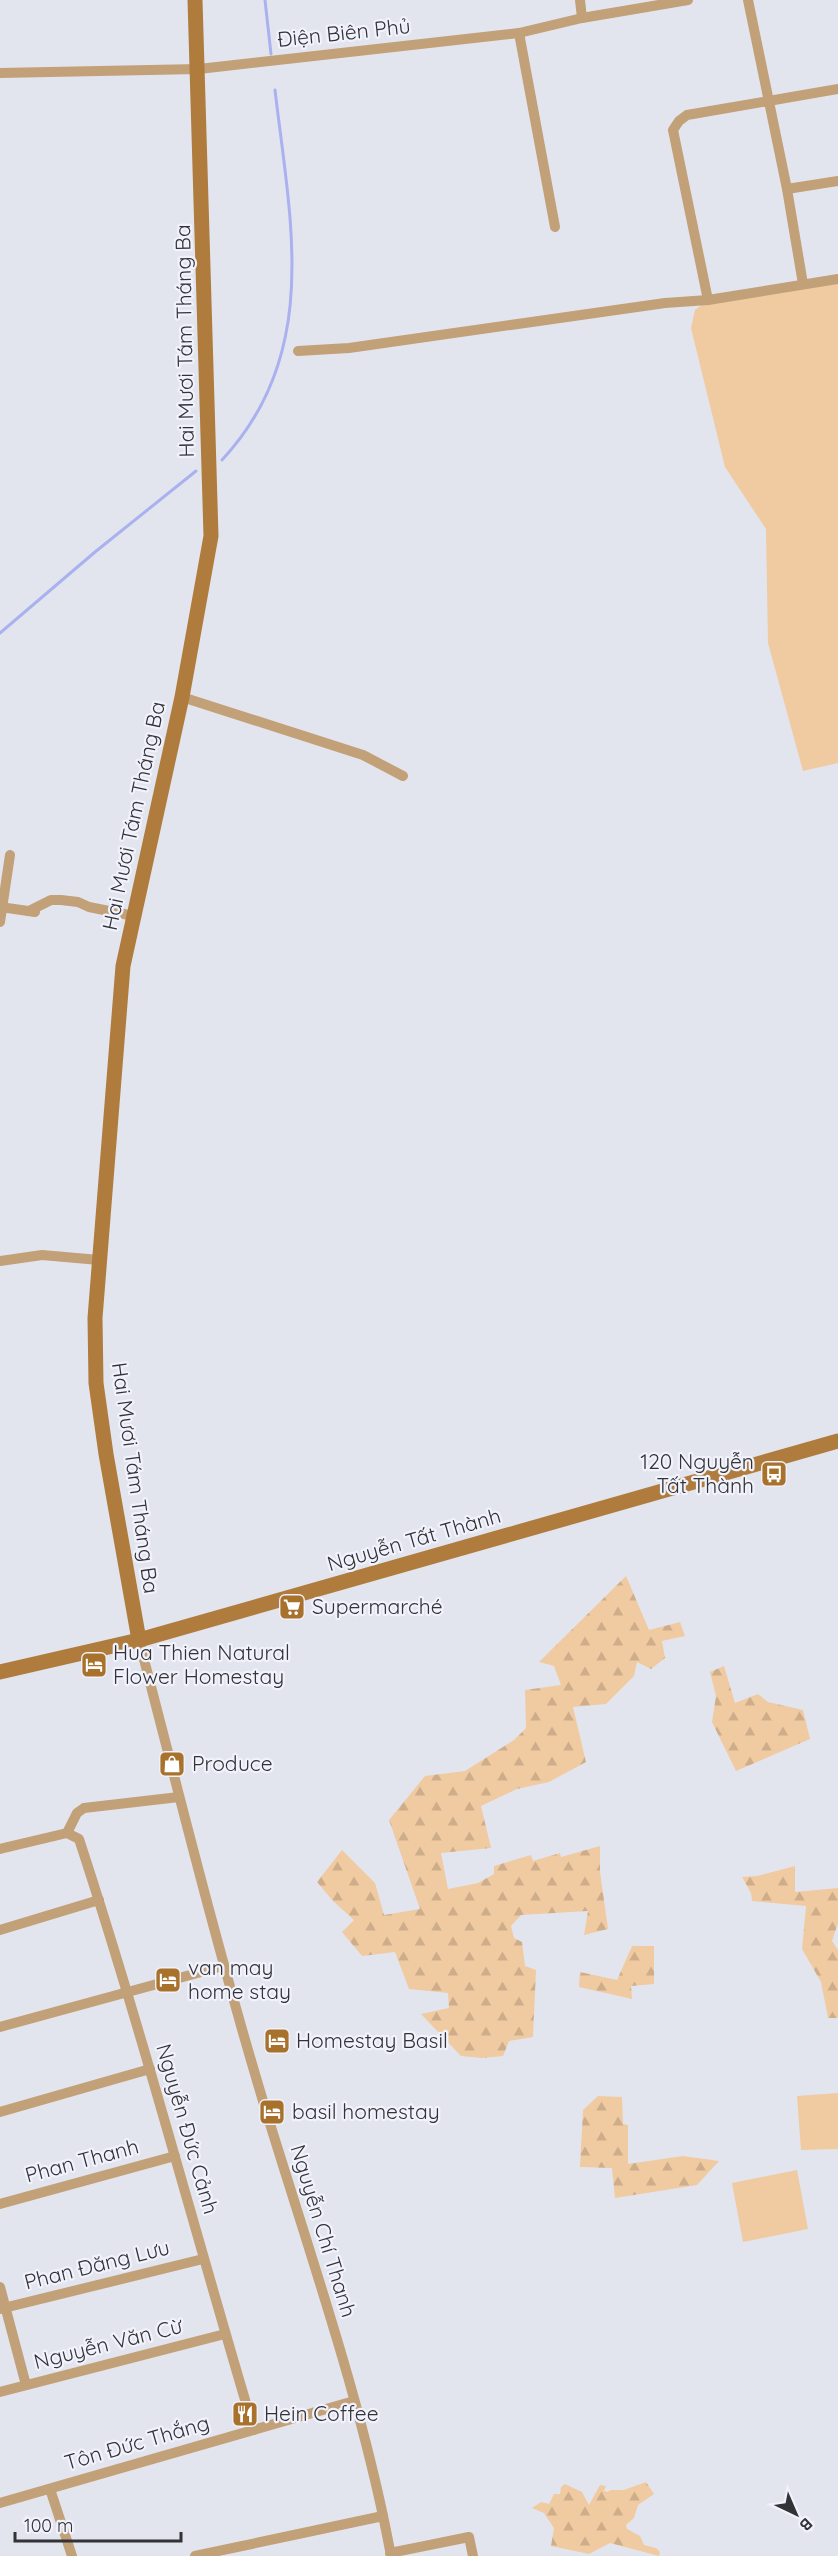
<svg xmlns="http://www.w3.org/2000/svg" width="838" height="2556" viewBox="0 0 838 2556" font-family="Quicksand,sans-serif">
<defs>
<pattern id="forest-firs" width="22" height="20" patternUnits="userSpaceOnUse" patternTransform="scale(1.5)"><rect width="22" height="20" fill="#f0caa0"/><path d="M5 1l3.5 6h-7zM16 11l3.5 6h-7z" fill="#ceae8a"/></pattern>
</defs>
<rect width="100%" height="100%" fill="#e3e5ee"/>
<g fill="#f0caa0">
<path d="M 838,281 L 838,763 L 803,771 L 768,643 L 766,529 L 725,467 L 691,328 L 695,310 L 708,300 Z"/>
<path d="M 838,2093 L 838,2149 L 801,2150 L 797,2096 Z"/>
<path d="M 797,2170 L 808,2229 L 743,2242 L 732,2183 Z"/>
</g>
<g fill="url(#forest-firs)">
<path d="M 626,1576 L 649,1630 L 680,1622 L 685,1636 L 662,1641 L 665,1658 L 651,1669 L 637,1662 L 634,1676 L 606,1704 L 573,1707 L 586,1762 L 549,1782 L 517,1789 L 481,1806 L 491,1848 L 441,1853 L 448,1889 L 478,1883 L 494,1874 L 494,1866 L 531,1855 L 533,1861 L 560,1853 L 561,1857 L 600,1846 L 600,1872 L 608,1929 L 584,1935 L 588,1911 L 521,1915 L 511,1926 L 514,1938 L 522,1942 L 525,1966 L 536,1970 L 533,2037 L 509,2041 L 503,2056 L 482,2058 L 461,2056 L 421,2014 L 449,2008 L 448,1993 L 409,1989 L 395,1952 L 362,1956 L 342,1932 L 354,1920 L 333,1901 L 317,1882 L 342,1850 L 375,1883 L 384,1915 L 420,1909 L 389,1820 L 425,1776 L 465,1771 L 514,1740 L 526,1728 L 525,1690 L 561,1685 L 554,1666 L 539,1662 Z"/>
<path d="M 724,1666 L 735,1703 L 758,1694 L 768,1702 L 803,1710 L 810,1739 L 736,1771 L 712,1722 L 716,1696 L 710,1672 Z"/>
<path d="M 795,1866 L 795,1892 L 838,1888 L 838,1923 L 832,1941 L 838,1950 L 838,2018 L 828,2018 L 821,1982 L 802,1949 L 806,1906 L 752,1901 L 751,1893 L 742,1877 L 757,1876 Z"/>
<path d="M 632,1946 L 654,1946 L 654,1984 L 631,1986 L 632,1999 L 579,1987 L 580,1972 L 617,1980 Z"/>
<path d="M 598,2096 L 622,2097 L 623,2124 L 628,2125 L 628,2164 L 683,2156 L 719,2161 L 697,2185 L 615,2198 L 612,2168 L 580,2167 L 583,2110 Z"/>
<path d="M 646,2482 L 654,2494 L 638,2505 L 634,2518 L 626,2525 L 627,2529 L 640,2536 L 644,2545 L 656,2548 L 660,2552 L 659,2556 L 610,2543 L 589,2554 L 551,2546 L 554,2528 L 544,2513 L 532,2508 L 541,2502 L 549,2504 L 554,2494 L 560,2494 L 561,2487 L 565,2484 L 582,2492 L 589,2505 L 600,2485 L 606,2486 L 604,2491 L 607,2492 L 611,2490 L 624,2490 Z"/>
</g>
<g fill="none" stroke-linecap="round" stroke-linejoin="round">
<g stroke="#a9b1ef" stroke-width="3">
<path d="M 265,0 L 271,54"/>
<path d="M 222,460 C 322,353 290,220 275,90"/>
<path d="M 0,633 L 95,552 L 196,471"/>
</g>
<g stroke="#c2a078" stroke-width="10">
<path d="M 580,0 L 582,18"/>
<path d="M 748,0 L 787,189 L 803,284"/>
<path d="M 519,33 L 555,227"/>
<path d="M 0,73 L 199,69 L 519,33 L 582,18 L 688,0"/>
<path d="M 838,89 L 687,115 L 679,121 L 673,130 L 708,300 L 838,279"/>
<path d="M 787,189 L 838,181"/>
<path d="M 298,351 L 349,348 L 665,303 L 708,300"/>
<path d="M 182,697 L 363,755 L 403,776"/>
<path d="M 0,907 L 35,912"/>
<path d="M 29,911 L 51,900 L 61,900 L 78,902 L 89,907 L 134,916"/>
<path d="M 0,922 L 10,855"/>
<path d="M 0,1261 L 42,1255 L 99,1260"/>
<path d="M 139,1640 C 179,1794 217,1948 263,2101 C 308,2249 363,2404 391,2556"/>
<path d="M 67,1833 L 77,1813 L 84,1808 L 179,1797"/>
<path d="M 0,1849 L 67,1833 L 79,1839 C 143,2034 195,2233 254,2430"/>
<path d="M 0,1930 L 99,1900"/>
<path d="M 0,2027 L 223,1966"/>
<path d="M 0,2112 L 150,2069"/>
<path d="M 0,2204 L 175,2156"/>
<path d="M 0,2287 L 26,2385"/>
<path d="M 0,2309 L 203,2259"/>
<path d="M 0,2392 L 225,2334"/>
<path d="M 50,2489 L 72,2556"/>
<path d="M 0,2503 L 354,2401"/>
<path d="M 390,2553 L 469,2537 L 473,2556"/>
<path d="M 195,2556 L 383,2516"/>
</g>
<g stroke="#af7c3d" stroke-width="15">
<path d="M 139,1640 L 106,1454 L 96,1383 L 95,1318 L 123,966 L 182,697 L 211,536 L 195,0"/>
<path d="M 0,1672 L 139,1640 L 838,1441"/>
</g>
</g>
<defs>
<symbol id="bus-square" viewBox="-11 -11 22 22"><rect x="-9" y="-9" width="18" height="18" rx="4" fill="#a8722d" stroke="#f1f2fb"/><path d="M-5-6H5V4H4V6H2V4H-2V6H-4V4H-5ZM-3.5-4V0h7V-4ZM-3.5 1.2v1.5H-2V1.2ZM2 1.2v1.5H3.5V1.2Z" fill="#fff"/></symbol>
<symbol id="supermarket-square" viewBox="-11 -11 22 22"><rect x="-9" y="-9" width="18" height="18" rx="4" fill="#a8722d" stroke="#f1f2fb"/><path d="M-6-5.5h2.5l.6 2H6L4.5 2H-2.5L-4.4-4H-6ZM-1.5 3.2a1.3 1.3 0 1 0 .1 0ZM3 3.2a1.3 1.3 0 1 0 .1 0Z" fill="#fff"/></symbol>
<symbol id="hotel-square" viewBox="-11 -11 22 22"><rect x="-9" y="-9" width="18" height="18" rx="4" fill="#a8722d" stroke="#f1f2fb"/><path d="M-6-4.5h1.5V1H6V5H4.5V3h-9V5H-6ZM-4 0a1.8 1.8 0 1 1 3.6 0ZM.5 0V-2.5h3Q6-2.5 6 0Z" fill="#fff"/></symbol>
<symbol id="shop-square" viewBox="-11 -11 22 22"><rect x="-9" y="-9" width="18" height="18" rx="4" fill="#a8722d" stroke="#f1f2fb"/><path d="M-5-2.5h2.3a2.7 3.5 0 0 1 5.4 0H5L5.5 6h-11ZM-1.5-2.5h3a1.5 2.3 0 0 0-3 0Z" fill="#fff"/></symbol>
<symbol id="restaurant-square" viewBox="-11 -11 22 22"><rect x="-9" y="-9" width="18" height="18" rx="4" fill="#a8722d" stroke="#f1f2fb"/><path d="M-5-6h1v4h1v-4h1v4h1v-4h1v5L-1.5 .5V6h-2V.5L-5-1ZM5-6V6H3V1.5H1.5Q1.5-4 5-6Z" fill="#fff"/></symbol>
</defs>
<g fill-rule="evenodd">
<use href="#bus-square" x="759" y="1459" width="30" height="30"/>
<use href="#supermarket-square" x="277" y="1592" width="30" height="30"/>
<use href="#hotel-square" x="79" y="1650" width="30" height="30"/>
<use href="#shop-square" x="157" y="1749" width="30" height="30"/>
<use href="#hotel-square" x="153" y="1965" width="30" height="30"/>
<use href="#hotel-square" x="262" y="2026" width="30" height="30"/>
<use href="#hotel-square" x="257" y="2097" width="30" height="30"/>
<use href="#restaurant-square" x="230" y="2399" width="30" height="30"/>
</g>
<g text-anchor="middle" stroke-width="4.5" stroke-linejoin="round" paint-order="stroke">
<g font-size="21" fill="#323336" stroke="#f1f2fb">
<text transform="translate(344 33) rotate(-6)" y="7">Điện Biên Phủ</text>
<text transform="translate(185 341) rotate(-91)" y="7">Hai Mươi Tám Tháng Ba</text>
<text transform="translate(134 816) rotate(-78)" y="7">Hai Mươi Tám Tháng Ba</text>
<text transform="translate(135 1478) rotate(82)" y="7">Hai Mươi Tám Tháng Ba</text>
<text transform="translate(414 1540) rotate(-16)" y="7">Nguyễn Tất Thành</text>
<text transform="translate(187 2129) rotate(74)" y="7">Nguyễn Đức Cảnh</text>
<text transform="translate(82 2161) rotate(-15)" y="7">Phan Thanh</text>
<text transform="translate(323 2231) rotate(73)" y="7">Nguyễn Chí Thanh</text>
<text transform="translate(97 2265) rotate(-14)" y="7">Phan Đăng Lưu</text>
<text transform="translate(108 2344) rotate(-14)" y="7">Nguyễn Văn Cừ</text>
<text transform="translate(137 2443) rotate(-16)" y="7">Tôn Đức Thắng</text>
</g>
<g font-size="21" fill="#323336" stroke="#f1f2fb" text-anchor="start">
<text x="754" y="1469" text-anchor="end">120 Nguyễn<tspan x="754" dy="24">Tất Thành</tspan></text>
<text x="312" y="1614">Supermarché</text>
<text x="113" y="1660">Hua Thien Natural<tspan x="113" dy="24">Flower Homestay</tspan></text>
<text x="192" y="1771">Produce</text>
<text x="188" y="1975">van may<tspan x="188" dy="24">home stay</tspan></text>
<text x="296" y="2048">Homestay Basil</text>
<text x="292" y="2119">basil homestay</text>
<text x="264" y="2421">Hein Coffee</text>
</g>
</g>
<g transform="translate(796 2514) rotate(136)" stroke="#f1f2fb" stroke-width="4.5" paint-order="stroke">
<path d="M0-4.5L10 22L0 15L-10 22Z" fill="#323336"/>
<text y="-9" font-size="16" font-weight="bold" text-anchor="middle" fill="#323336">B</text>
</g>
<path d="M15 2532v9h166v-9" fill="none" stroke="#323336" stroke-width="3"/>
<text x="24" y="2532" font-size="18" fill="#323336" stroke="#f1f2fb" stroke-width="4.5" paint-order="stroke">100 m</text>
</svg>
